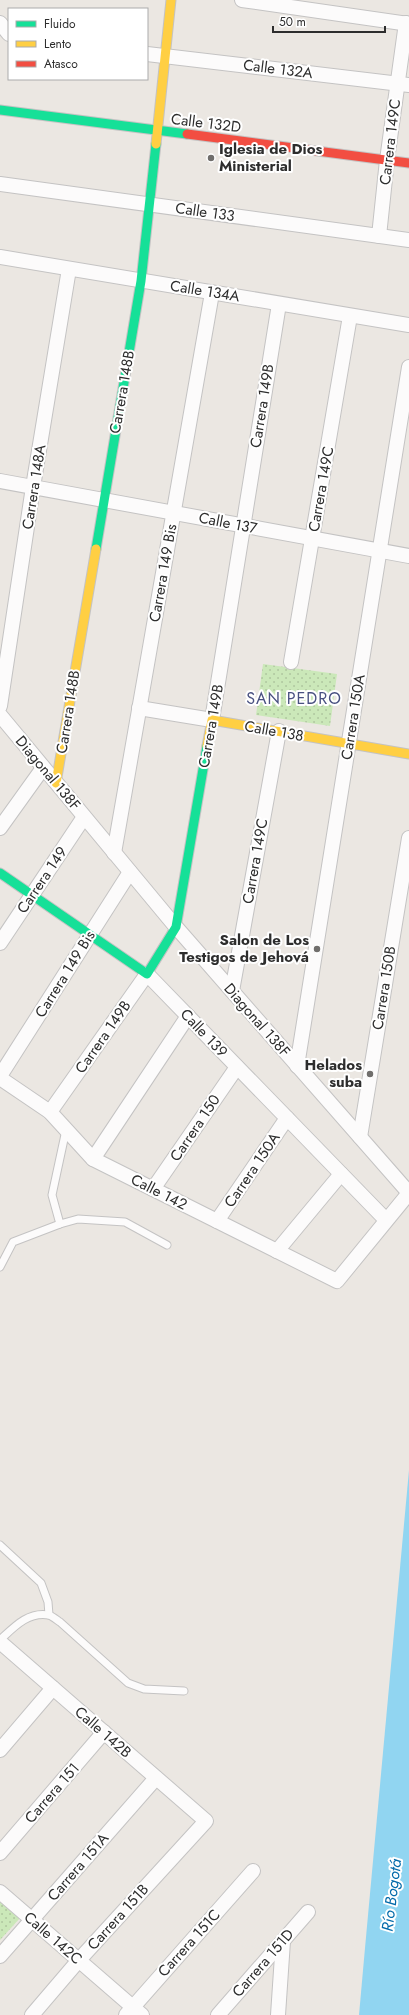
<svg xmlns="http://www.w3.org/2000/svg" width="409" height="2015" viewBox="0 0 409 2015" font-family="Jost,sans-serif">
<defs>
<pattern id="grass-dots" width="8" height="8" patternUnits="userSpaceOnUse"><rect width="8" height="8" fill="#cbe8b9"/><path d="M2 2h.1M6 6h.1" fill="none" stroke="#afc79f" stroke-width="1.8" stroke-linecap="round"/></pattern>
</defs>
<rect width="100%" height="100%" fill="#ebe7e2"/>
<g fill="url(#grass-dots)">
<path d="M 263,664 L 337,674 L 330,726 L 256,715 Z"/>
<path d="M 0,1899 L 21,1917 L 0,1940 Z"/>
</g>
<path fill="#91d5f1" d="M 409,1470 L 409,2015 L 359,2015 L 365,1948 Z"/>
<g fill="none" stroke-linecap="round" stroke-linejoin="round">
<defs>
<g id="lane">
<path d="M 60,1224 L 52,1195 L 66,1130"/>
<path d="M 0,1267 L 13,1242 L 60,1224 L 78,1219 L 125,1222 L 167,1245"/>
<path d="M 0,1545 L 41,1583 L 48,1602 L 49,1615"/>
<path d="M 0,1640 C 13,1628 28,1611 49,1615 C 52,1616 57,1620 60,1622 L 128,1683 L 144,1689 L 184,1691"/>
</g>
<g id="street">
<path d="M 242,0 L 409,24"/>
<path d="M 0,23 L 9,34"/>
<path d="M 147,54 L 409,85"/>
<path d="M 0,184 L 409,240"/>
<path d="M 379,236 L 387,160 L 406,23"/>
<path d="M 0,257 L 409,325"/>
<path d="M 0,481 L 409,556"/>
<path d="M 291,662 L 350,316"/>
<path d="M 0,706 L 33,487 L 69,269"/>
<path d="M 139,708 L 212,720 L 279,304"/>
<path d="M 0,715 L 176,927 L 409,1193"/>
<path d="M 0,828 L 43,768"/>
<path d="M 114,853 L 212,293"/>
<path d="M 0,943 L 84,817"/>
<path d="M 232,991 L 279,731"/>
<path d="M 297,1066 L 409,367"/>
<path d="M 0,1076 L 130,872"/>
<path d="M 0,1078 L 50,1112 L 93,1159 L 337,1281 L 409,1193"/>
<path d="M 50,1112 L 147,974 L 386,1220"/>
<path d="M 360,1137 L 409,838"/>
<path d="M 93,1159 L 188,1016"/>
<path d="M 153,1189 L 237,1067"/>
<path d="M 217,1221 L 287,1118"/>
<path d="M 277,1251 L 341,1174"/>
<path d="M 0,1642 L 206,1821 L 79,1960 L 32,2015"/>
<path d="M 0,1750 L 53,1688"/>
<path d="M 0,1853 L 104,1732"/>
<path d="M 0,1892 L 142,2015"/>
<path d="M 0,1956 L 156,1778"/>
<path d="M 126,2015 L 253,1871"/>
<path d="M 218,2015 L 308,1912"/>
<path d="M 278,2015 L 283,1941"/>
</g>
<g id="fast">
<path d="M 0,110 L 187,134"/>
<path d="M 96,549 L 141,281 L 156,144"/>
<path d="M 0,873 L 147,974 L 176,927 L 207,746"/>
</g>
<g id="slow">
<path d="M 156,144 L 171,0"/>
<path d="M 207,746 L 212,720 L 409,754"/>
<path d="M 56,783 L 96,549"/>
</g>
<path id="jam" d="M 187,134 L 409,163"/>
</defs>
<use href="#lane" stroke="#c4c3c3" stroke-width="9"/>
<use href="#street" stroke="#c4c3c3" stroke-width="16"/>
<use href="#fast" stroke="#c4c3c3" stroke-width="11"/>
<use href="#slow" stroke="#c4c3c3" stroke-width="11"/>
<use href="#jam" stroke="#c4c3c3" stroke-width="11"/>
<use href="#lane" stroke="#fcfbfb" stroke-width="7"/>
<use href="#street" stroke="#fcfbfb" stroke-width="14"/>
<use href="#fast" stroke="#16e098" stroke-width="9"/>
<use href="#slow" stroke="#ffcf43" stroke-width="9"/>
<use href="#jam" stroke="#f24e42" stroke-width="9"/>
</g>
<g fill="#706e6c" stroke="#fff" stroke-width="1.5">
<circle cx="211" cy="158" r="4"/>
<circle cx="317" cy="949" r="4"/>
<circle cx="370" cy="1074" r="4"/>
</g>
<g text-anchor="middle" stroke-width="4" stroke-linejoin="round" paint-order="stroke">
<g font-size="15" fill="#2d2d2d" stroke="#fff">
<text transform="translate(278 69) rotate(7)" y="5">Calle 132A</text>
<text transform="translate(206 123) rotate(7)" y="5">Calle 132D</text>
<text transform="translate(390 142) rotate(-83)" y="5">Carrera 149C</text>
<text transform="translate(205 212) rotate(8)" y="5">Calle 133</text>
<text transform="translate(205 291) rotate(9)" y="5">Calle 134A</text>
<text transform="translate(122 392) rotate(-80)" y="5">Carrera 148B</text>
<text transform="translate(262 406) rotate(-81)" y="5">Carrera 149B</text>
<text transform="translate(34 487) rotate(-81)" y="5">Carrera 148A</text>
<text transform="translate(321 489) rotate(-80)" y="5">Carrera 149C</text>
<text transform="translate(228 523) rotate(11)" y="5">Calle 137</text>
<text transform="translate(163 573) rotate(-80)" y="5">Carrera 149 Bis</text>
<text transform="translate(68 712) rotate(-81)" y="5">Carrera 148B</text>
<text transform="translate(353 717) rotate(-81)" y="5">Carrera 150A</text>
<text transform="translate(211 726) rotate(-80)" y="5">Carrera 149B</text>
<text transform="translate(274 731) rotate(10)" y="5">Calle 138</text>
<text transform="translate(48 773) rotate(50)" y="5">Diagonal 138F</text>
<text transform="translate(255 861) rotate(-80)" y="5">Carrera 149C</text>
<text transform="translate(42 880) rotate(-56)" y="5">Carrera 149</text>
<text transform="translate(65 974) rotate(-58)" y="5">Carrera 149 Bis</text>
<text transform="translate(384 988) rotate(-81)" y="5">Carrera 150B</text>
<text transform="translate(257 1020) rotate(49)" y="5">Diagonal 138F</text>
<text transform="translate(204 1033) rotate(46)" y="5">Calle 139</text>
<text transform="translate(103 1037) rotate(-55)" y="5">Carrera 149B</text>
<text transform="translate(195 1128) rotate(-56)" y="5">Carrera 150</text>
<text transform="translate(252 1170) rotate(-56)" y="5">Carrera 150A</text>
<text transform="translate(159 1192) rotate(27)" y="5">Calle 142</text>
<text transform="translate(103 1732) rotate(41)" y="5">Calle 142B</text>
<text transform="translate(52 1793) rotate(-49)" y="5">Carrera 151</text>
<text transform="translate(78 1867) rotate(-49)" y="5">Carrera 151A</text>
<text transform="translate(118 1917) rotate(-48)" y="5">Carrera 151B</text>
<text transform="translate(53 1938) rotate(41)" y="5">Calle 142C</text>
<text transform="translate(189 1943) rotate(-48)" y="5">Carrera 151C</text>
<text transform="translate(263 1963) rotate(-49)" y="5">Carrera 151D</text>
</g>
<g font-size="15" font-weight="bold" fill="#2d2d2d" stroke="#fff" text-anchor="end">
<text x="219" y="154" text-anchor="start">Iglesia de Dios<tspan x="219" dy="17">Ministerial</tspan></text>
<text x="309" y="945">Salon de Los<tspan x="309" dy="17">Testigos de Jehová</tspan></text>
<text x="362" y="1070">Helados<tspan x="362" dy="17">suba</tspan></text>
</g>
<g font-size="16" letter-spacing="1" fill="#495181" stroke="#fff">
<text x="294" y="704">SAN PEDRO</text>
</g>
<g font-size="16" font-style="italic" fill="#046baa" stroke="#fff">
<text transform="translate(391 1895) rotate(-83)" y="6">Río Bogotá</text>
</g>
</g>
<rect x="8" y="8" width="140" height="72" fill="#ffffff" stroke="#ababab"/>
<rect x="16" y="21" width="20" height="6" fill="#16e098" stroke="#ababab"/>
<text x="44" y="28" font-size="12" fill="#2d2d2d">Fluido</text>
<rect x="16" y="41" width="20" height="6" fill="#ffcf43" stroke="#ababab"/>
<text x="44" y="48" font-size="12" fill="#2d2d2d">Lento</text>
<rect x="16" y="61" width="20" height="6" fill="#f24e42" stroke="#ababab"/>
<text x="44" y="68" font-size="12" fill="#2d2d2d">Atasco</text>
<path d="M273 26v6h112v-6" fill="none" stroke="#2d2d2d" stroke-width="2"/>
<text x="279" y="26" font-size="12" fill="#2d2d2d" stroke="#ffffff" stroke-width="3" paint-order="stroke">50 m</text>
</svg>
